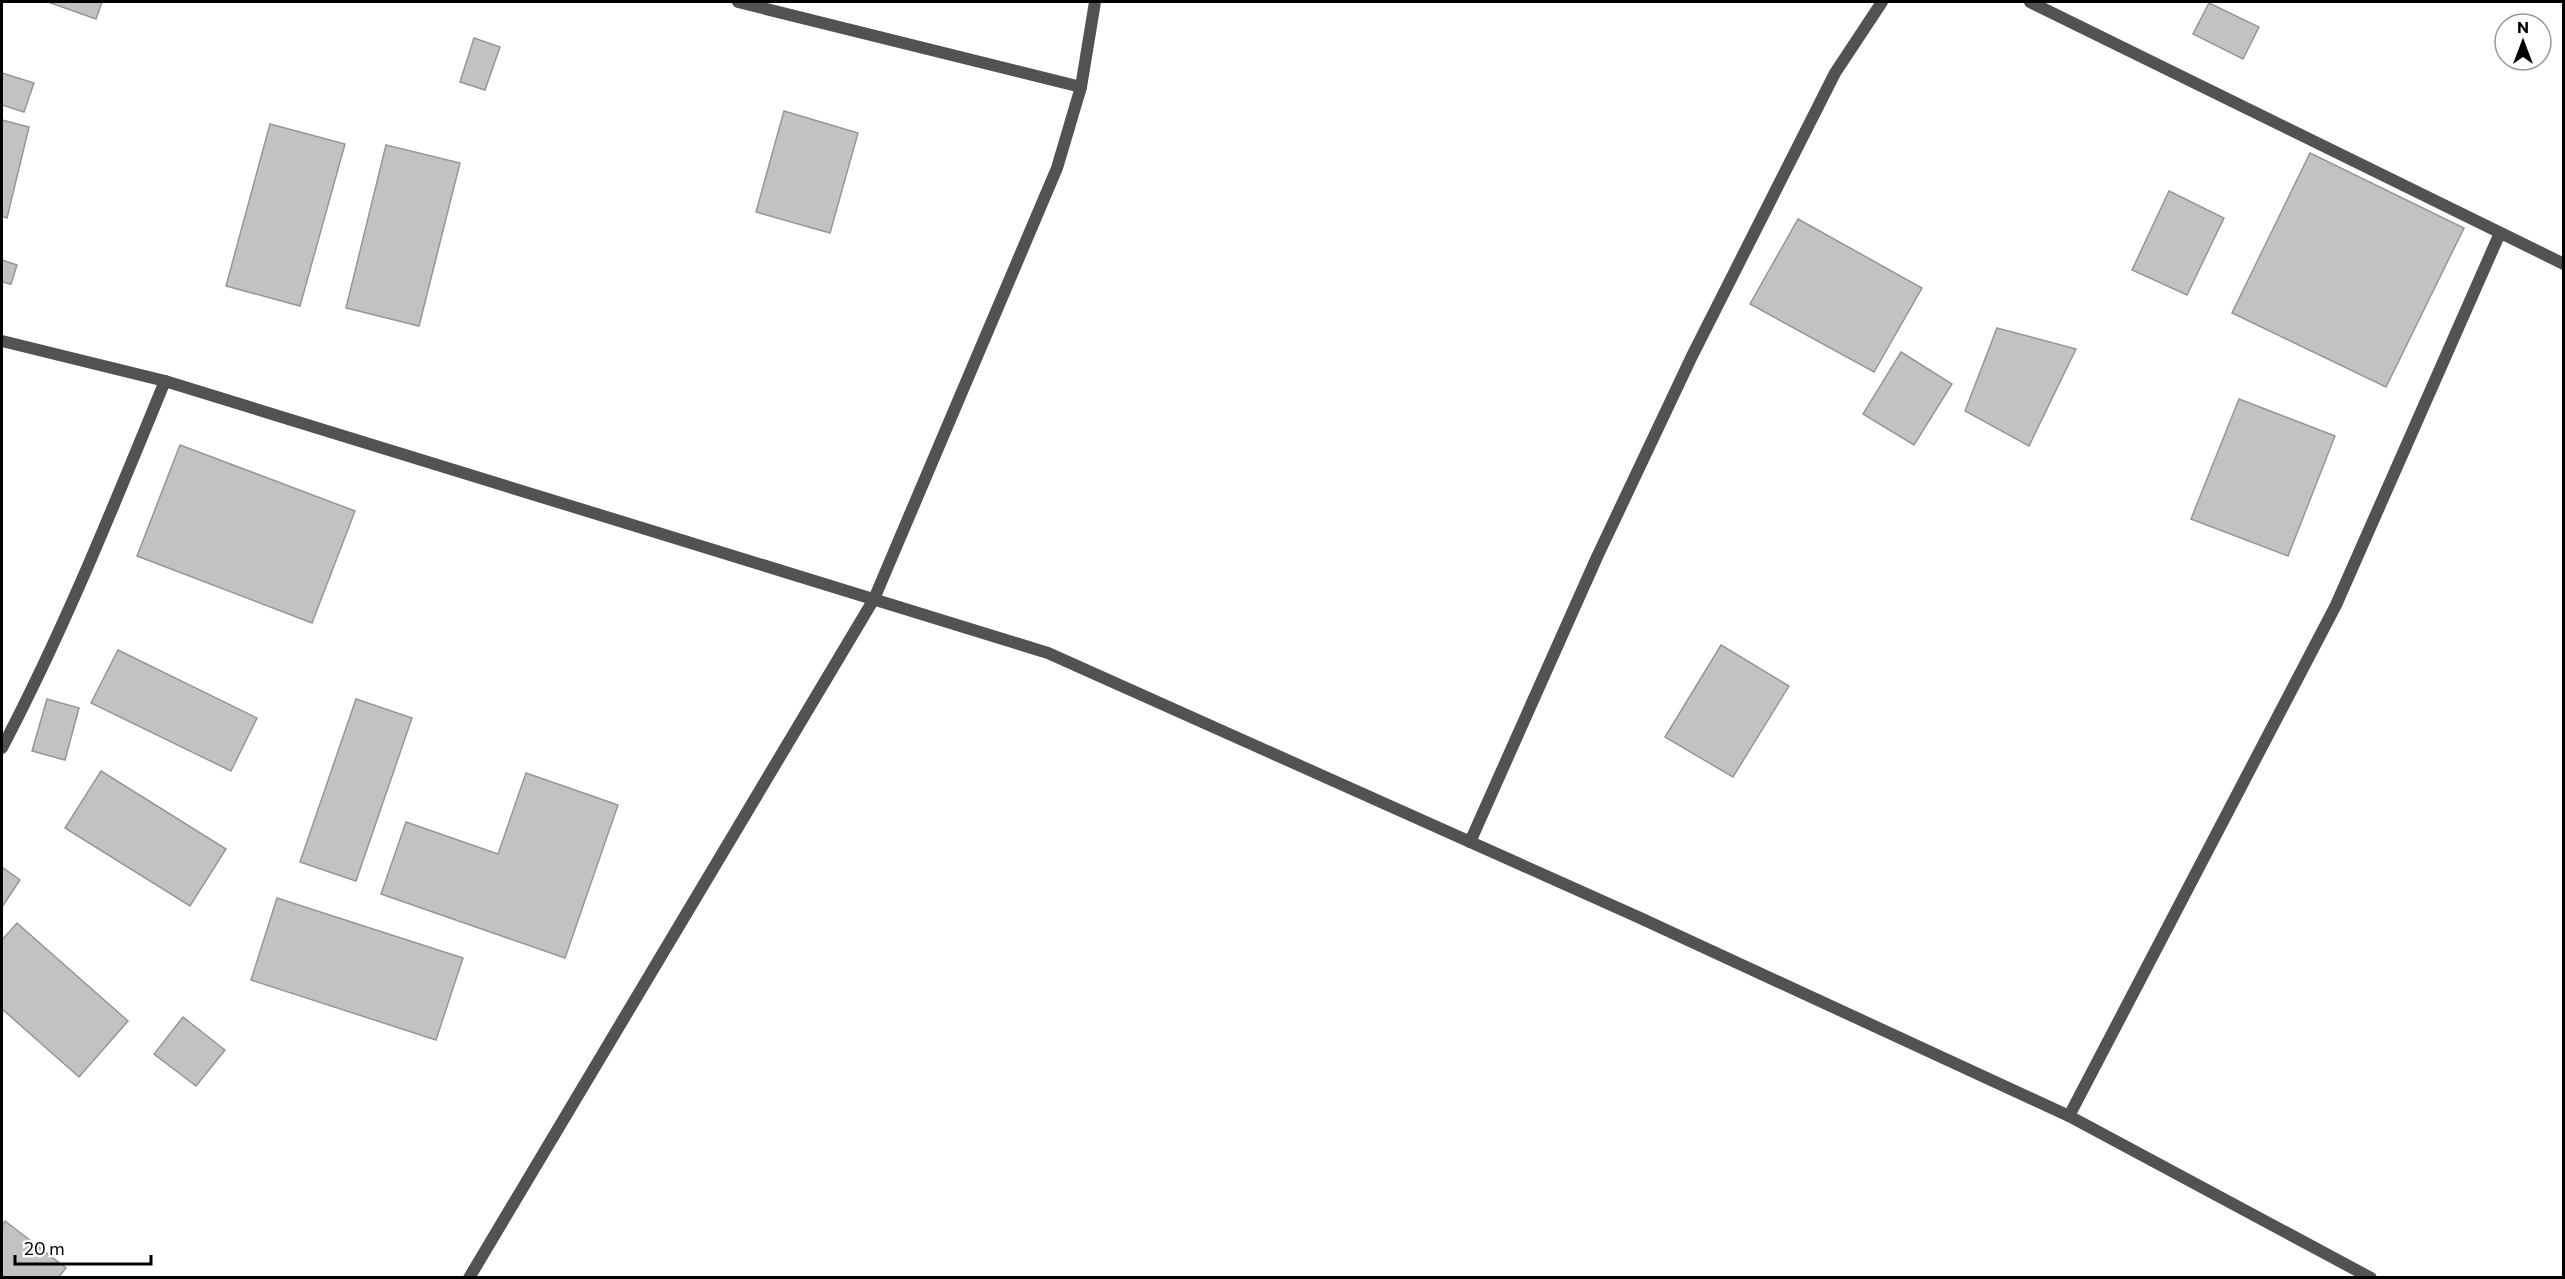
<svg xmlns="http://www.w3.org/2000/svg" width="2565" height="1279" viewBox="0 0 2565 1279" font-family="Commissioner,sans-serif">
<rect width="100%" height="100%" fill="#fff"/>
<g fill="#c2c2c2" stroke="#969696" stroke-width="1.5">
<path d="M 48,2 L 102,2 L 96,19 Z"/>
<path d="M 2209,3 L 2259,27 L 2243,59 L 2193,34 Z"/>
<path d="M 474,38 L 500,47 L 485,90 L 460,82 Z"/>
<path d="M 2,73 L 34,83 L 24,112 L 2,105 Z"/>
<path d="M 784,111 L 858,133 L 830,233 L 756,212 Z"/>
<path d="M 2,120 L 29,127 L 7,218 L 2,216 Z"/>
<path d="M 270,124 L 345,144 L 300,306 L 226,286 Z"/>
<path d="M 386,145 L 460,163 L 419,326 L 346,308 Z"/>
<path d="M 2310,153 L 2464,228 L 2386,387 L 2232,313 Z"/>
<path d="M 2169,191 L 2224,218 L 2187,295 L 2132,270 Z"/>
<path d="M 1798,219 L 1922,288 L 1874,372 L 1750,304 Z"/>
<path d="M 2,260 L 17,265 L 11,284 L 2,282 Z"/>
<path d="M 1997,328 L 2076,349 L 2029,446 L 1965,411 Z"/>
<path d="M 1901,352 L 1952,384 L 1914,445 L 1863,414 Z"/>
<path d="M 2239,399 L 2335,436 L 2288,556 L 2191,519 Z"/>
<path d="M 180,445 L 355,511 L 312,623 L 137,556 Z"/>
<path d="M 1721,645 L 1789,686 L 1733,777 L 1665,737 Z"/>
<path d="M 118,650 L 257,718 L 231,771 L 91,703 Z"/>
<path d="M 47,699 L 79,708 L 65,760 L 32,751 Z"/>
<path d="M 356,699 L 412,718 L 356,881 L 300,862 Z"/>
<path d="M 101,771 L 226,849 L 190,906 L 65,828 Z"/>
<path d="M 526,773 L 618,805 L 565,958 L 381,894 L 406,822 L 498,854 Z"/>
<path d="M 2,867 L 20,880 L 2,907 Z"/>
<path d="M 277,898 L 463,958 L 436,1040 L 251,980 Z"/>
<path d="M 17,923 L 128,1021 L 79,1077 L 2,1009 L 2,940 Z"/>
<path d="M 183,1017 L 225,1050 L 196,1086 L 154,1054 Z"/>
<path d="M 5,1221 L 66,1268 L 58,1278 L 2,1278 L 2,1226 Z"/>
</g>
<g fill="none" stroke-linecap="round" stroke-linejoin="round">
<g stroke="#525252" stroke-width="12">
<path d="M 738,2 L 1081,87"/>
<path d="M 2030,2 L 2564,264"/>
<path d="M 2,341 L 165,381 L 1048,653 L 1638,917 L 2069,1116 L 2371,1278"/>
<path d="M 2,748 C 64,630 114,505 165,381"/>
<path d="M 1470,842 L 1597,557 L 1692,356 L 1835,73 L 1882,2"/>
<path d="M 2069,1116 L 2336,605 L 2500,233"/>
<path d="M 469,1278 L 874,599 L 1057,168 L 1081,87 L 1095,2"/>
</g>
</g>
<rect width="2565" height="1279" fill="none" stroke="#000000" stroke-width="6"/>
<g transform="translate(2523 42)"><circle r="28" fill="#ffffff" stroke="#999999" stroke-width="1.5"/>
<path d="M0-4.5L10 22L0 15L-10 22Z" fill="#000000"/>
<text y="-9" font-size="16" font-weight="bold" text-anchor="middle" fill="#000000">N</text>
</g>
<path d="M15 1255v9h136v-9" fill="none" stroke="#000000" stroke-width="3"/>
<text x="24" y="1255" font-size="18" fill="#000000" stroke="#ffffff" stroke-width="4.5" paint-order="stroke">20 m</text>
</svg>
